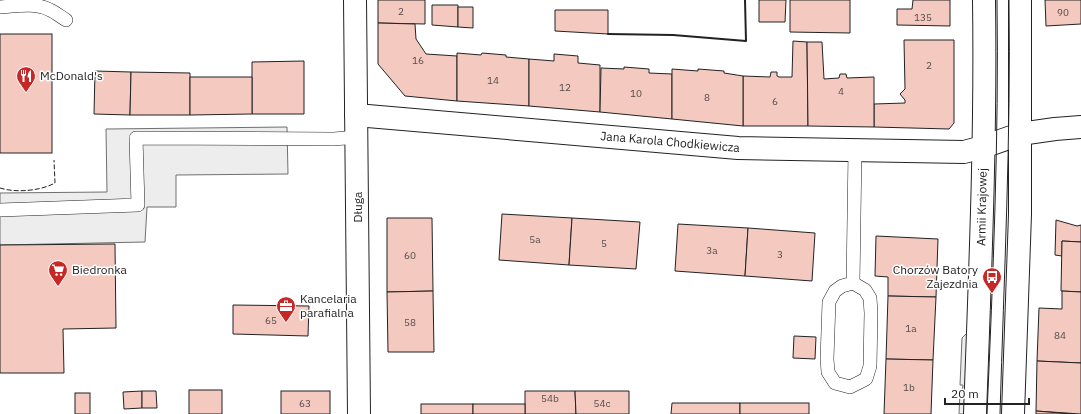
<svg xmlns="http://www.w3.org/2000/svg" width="1081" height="414" viewBox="0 0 1081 414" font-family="'IBM Plex Sans',sans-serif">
<rect width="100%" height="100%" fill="#fff"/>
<g fill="#ededed" stroke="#6f6f6f">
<path d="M 287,127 L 288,174 L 176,175 L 176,207 L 147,207 L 145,242 L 0,245 L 0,193 L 107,192 L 106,129 Z"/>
<path d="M 970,330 L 968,414 L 959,414 L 960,392 L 962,392 L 963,385 L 960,385 L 962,338 Z"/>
</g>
<g fill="#f3c9c0" stroke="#222">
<path d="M 378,0 L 425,0 L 425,24 L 378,23 Z"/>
<path d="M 759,0 L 786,0 L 785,22 L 759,22 Z"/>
<path d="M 790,0 L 850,0 L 850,33 L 790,32 Z"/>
<path d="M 913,0 L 950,0 L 950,26 L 897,25 L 897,9 L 912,9 Z"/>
<path d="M 1045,0 L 1081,0 L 1081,24 L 1046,26 Z"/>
<path d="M 432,5 L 458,5 L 458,27 L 432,25 Z"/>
<path d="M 458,7 L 473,7 L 473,28 L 458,27 Z"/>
<path d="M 555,10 L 608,10 L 608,34 L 555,31 Z"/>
<path d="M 378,23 L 415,24 L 416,39 L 426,54 L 457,56 L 457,101 L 405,96 L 378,64 Z"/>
<rect x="0" y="34" width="52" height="119"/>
<path d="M 904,40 L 954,40 L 954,123 L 949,129 L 874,127 L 874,104 L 905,103 L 905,100 L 900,94 L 905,89 Z"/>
<path d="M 793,41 L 807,42 L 808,126 L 743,126 L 743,76 L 770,77 L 771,72 L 777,72 L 777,76 L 779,77 L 792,77 Z"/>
<path d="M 807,42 L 822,42 L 824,79 L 839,78 L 840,74 L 846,74 L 847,78 L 874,77 L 874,127 L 808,126 Z"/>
<path d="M 457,53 L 481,55 L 482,53 L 506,55 L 506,57 L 529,59 L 529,106 L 457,101 Z"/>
<path d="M 554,54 L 578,56 L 578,63 L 600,65 L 600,112 L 529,106 L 529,59 L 554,61 Z"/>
<path d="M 304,61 L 304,114 L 252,114 L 252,62 Z"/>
<path d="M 624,67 L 649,69 L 649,73 L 672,74 L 672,119 L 600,112 L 601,68 L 624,69 Z"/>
<path d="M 672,69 L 698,71 L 698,69 L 724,71 L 724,73 L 743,76 L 743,126 L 672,119 Z"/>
<path d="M 95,71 L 131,72 L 130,115 L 94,114 Z"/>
<path d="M 131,72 L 190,73 L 190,115 L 130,115 Z"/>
<path d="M 190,77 L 252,77 L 252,114 L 190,115 Z"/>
<path d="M 502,214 L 572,218 L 569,265 L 499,260 Z"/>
<path d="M 387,218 L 432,218 L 433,291 L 387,292 Z"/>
<path d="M 572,218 L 640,222 L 636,269 L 569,265 Z"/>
<path d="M 1056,220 L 1077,226 L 1081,225 L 1081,242 L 1062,241 L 1062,256 L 1055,255 Z"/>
<path d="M 678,224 L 748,228 L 745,276 L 675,271 Z"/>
<path d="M 748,228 L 815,233 L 812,281 L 745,276 Z"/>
<path d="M 876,236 L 938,239 L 936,297 L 888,296 L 888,277 L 875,276 Z"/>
<path d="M 1062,241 L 1081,242 L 1081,292 L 1061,291 Z"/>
<path d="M 115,244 L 116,328 L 63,329 L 64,373 L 0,373 L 0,245 Z"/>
<path d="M 433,291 L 434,352 L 388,352 L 387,292 Z"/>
<path d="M 1062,291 L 1081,292 L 1081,363 L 1037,361 L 1039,308 L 1062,309 Z"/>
<path d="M 888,296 L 936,297 L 933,360 L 886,359 Z"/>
<path d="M 233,305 L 309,306 L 308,336 L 233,334 Z"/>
<path d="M 794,336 L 816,337 L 815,359 L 793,358 Z"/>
<path d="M 886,359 L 933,360 L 931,414 L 884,414 Z"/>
<path d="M 1037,361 L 1081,363 L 1081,414 L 1036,411 Z"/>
<rect x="189" y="390" width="33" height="24"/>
<path d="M 142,391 L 142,408 L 124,409 L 123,392 Z"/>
<path d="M 142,391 L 156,391 L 157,408 L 142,408 Z"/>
<rect x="281" y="391" width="49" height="23"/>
<path d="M 525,391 L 575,391 L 576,414 L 525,414 Z"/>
<path d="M 575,391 L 629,391 L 629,414 L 576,414 Z"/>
<rect x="75" y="393" width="15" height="21"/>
<path d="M 672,403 L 740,403 L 740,414 L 671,414 Z"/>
<rect x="740" y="403" width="69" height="11"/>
<rect x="421" y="404" width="52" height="10"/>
<rect x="473" y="404" width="52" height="10"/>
<path d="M 1036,411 L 1072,414 L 1036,414 Z"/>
</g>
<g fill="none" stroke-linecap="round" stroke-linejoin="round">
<defs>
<g id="service">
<path d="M 0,7 C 16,6 36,2 50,10 C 55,12 61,17 66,20"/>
<path d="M 0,210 L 138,205 L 136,138 L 334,139 L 357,137"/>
<path d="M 853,283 L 842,286 L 835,291 L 829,302 L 827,359 L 828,372 L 835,383 L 850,387 L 866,379 L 870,366 L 871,313 L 870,298 L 865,290 L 853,283 L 855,151"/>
</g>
<g id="minor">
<path d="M 355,0 L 359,414"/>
<path d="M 356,115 L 738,148 L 964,152 L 983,147"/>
<path d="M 1020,134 L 1055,129 L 1081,127"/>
</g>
<g id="tertiary">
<path d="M 983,147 L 1020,134"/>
<path d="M 975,414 C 980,276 986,138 984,0"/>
<path d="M 1013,414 L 1020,214 L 1020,0"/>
</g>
</defs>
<use href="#service" stroke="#222" stroke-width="14"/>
<use href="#minor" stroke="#222" stroke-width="24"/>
<use href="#tertiary" stroke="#222" stroke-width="24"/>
<use href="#service" stroke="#fff" stroke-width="13"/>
<use href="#minor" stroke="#fff" stroke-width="22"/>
<use href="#tertiary" stroke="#fff" stroke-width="22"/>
<g stroke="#222" stroke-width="1">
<path d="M 987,414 C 993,276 999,138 997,0"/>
<path d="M 1000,414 C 1004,276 1011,138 1009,0"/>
</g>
<path stroke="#222" stroke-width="1" stroke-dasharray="5 2" stroke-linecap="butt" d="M 0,188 C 16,193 40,191 55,183 L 54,160"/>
<path stroke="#222" stroke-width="2" d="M 608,34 L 673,35 L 746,41 L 745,0"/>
</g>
<defs>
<symbol id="restaurant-pin" viewBox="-11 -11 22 30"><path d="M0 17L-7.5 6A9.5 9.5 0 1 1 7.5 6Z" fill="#c62828" stroke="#fff"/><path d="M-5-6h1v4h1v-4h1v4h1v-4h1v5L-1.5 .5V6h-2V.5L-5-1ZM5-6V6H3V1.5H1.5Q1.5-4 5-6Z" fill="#fff"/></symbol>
<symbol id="supermarket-pin" viewBox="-11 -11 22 30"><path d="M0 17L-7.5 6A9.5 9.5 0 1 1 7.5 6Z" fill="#c62828" stroke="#fff"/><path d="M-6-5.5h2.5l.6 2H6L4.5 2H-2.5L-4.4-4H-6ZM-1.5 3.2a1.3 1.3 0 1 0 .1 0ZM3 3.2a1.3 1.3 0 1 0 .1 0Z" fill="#fff"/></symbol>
<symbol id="bus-pin" viewBox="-11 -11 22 30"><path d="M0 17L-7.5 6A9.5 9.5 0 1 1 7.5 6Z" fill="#c62828" stroke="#fff"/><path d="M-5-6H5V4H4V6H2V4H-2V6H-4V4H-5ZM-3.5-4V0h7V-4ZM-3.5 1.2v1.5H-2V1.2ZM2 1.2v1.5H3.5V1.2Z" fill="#fff"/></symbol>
<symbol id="office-pin" viewBox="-11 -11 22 30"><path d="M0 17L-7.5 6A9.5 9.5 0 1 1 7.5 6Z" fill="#c62828" stroke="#fff"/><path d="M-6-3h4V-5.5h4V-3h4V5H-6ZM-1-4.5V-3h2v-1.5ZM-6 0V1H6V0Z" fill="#fff"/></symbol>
</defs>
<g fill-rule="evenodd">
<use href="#restaurant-pin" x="15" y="65" width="22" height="30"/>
<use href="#supermarket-pin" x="47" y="259" width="22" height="30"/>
<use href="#bus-pin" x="981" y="266" width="22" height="30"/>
<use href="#office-pin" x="275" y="295" width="22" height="30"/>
</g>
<g text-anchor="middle" stroke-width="3" stroke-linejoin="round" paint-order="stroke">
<g font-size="10" fill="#564c4a">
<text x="401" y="15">2</text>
<text x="1063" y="16">90</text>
<text x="923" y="21">135</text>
<text x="418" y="64">16</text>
<text x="929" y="69">2</text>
<text x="493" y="84">14</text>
<text x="565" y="91">12</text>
<text x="841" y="95">4</text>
<text x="636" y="97">10</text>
<text x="707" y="101">8</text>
<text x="775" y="105">6</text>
<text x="535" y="243">5a</text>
<text x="604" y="247">5</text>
<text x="712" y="254">3a</text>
<text x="780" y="258">3</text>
<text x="410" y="259">60</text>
<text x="271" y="324">65</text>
<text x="410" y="326">58</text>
<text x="911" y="332">1a</text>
<text x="1060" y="339">84</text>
<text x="909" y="391">1b</text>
<text x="550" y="402">54b</text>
<text x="305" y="407">63</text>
<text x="602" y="407">54c</text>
</g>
<g font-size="12" fill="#222" stroke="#fff" text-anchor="start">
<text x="40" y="80">McDonald's</text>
<text x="72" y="274">Biedronka</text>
<text x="978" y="274" text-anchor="end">Chorzów Batory<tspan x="978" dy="14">Zajezdnia</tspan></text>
<text x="300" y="303">Kancelaria<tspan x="300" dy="14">parafialna</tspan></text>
</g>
<g font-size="12" fill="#222" stroke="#fff">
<text transform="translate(670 142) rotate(5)" y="4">Jana Karola Chodkiewicza</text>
<text transform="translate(358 207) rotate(-90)" y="4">Długa</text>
<text transform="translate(982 207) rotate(-89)" y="4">Armii Krajowej</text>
</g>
</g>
<path d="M945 398v6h84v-6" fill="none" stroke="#222222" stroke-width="2"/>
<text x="951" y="398" font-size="12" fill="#222222" stroke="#ffffff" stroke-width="3" paint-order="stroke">20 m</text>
</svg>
